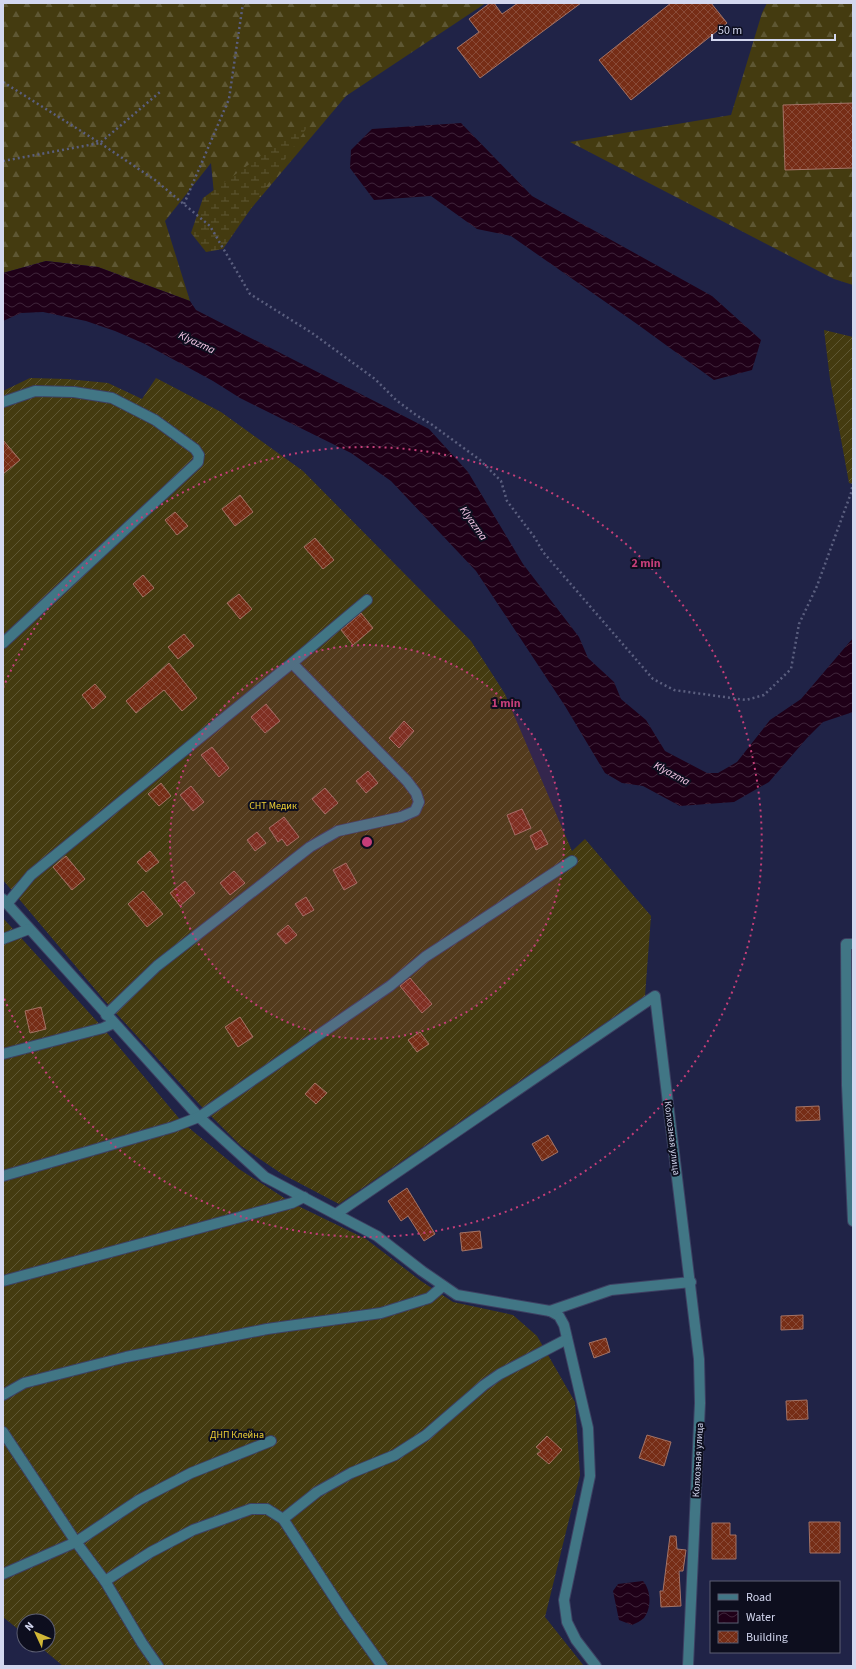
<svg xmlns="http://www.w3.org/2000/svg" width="856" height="1669" viewBox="0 0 856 1669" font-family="'Source Sans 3',sans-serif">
<defs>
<pattern id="forest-firs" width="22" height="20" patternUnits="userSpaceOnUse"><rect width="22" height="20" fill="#443b10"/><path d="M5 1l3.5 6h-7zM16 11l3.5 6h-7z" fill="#5e5733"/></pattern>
<pattern id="wetland-marsh" width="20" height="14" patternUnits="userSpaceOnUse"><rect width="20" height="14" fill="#443b10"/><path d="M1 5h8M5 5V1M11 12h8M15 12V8" fill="none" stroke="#5e5733"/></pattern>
<pattern id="garden-furrows" width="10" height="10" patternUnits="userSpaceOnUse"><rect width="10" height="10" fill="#443b10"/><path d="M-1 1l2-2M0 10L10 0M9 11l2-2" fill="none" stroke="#5e5733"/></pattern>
<pattern id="water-waves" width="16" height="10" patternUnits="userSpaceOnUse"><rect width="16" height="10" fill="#1f0018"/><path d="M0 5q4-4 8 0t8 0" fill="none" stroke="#3f243a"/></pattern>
<pattern id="building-cross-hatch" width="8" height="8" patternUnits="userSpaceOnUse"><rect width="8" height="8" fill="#762d16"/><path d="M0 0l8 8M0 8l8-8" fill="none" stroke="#894b38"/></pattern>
</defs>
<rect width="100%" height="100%" fill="#202347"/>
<g fill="url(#forest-firs)">
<path d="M 3,3 L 486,3 L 346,96 L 227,237 L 218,236 L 211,163 L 165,221 L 190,301 L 98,267 L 46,261 L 3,273 Z"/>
<path d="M 767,3 L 853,3 L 853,285 L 834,279 L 570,142 L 731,115 L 762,13 Z"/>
</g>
<path fill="url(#wetland-marsh)" d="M 315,116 L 223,249 L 206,252 L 191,233 L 203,198 Z"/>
<g fill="url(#garden-furrows)">
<path d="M 824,330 L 853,337 L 853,484 L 849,483 L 830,379 Z"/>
<path d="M 30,378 L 67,379 L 108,383 L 142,399 L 156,378 L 221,412 L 303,471 L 471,641 L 505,694 L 572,851 L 585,839 L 651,916 L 645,996 L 339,1204 L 282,1174 L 241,1146 L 200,1105 L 105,1001 L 3,880 L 3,391 Z"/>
<path d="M 3,918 L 103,1028 L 183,1123 L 239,1169 L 292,1203 L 366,1239 L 421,1281 L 453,1302 L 513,1315 L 537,1336 L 575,1402 L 580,1475 L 545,1617 L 584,1666 L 63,1666 L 38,1645 L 48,1645 L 48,1621 L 24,1621 L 24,1634 L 3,1617 Z"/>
</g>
<g fill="url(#water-waves)">
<path d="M 461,123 L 532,196 L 712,296 L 761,340 L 752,370 L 714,380 L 637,324 L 511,236 L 477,229 L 431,196 L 374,200 L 350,168 L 351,150 L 372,129 Z"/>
<path d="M 46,261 L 98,267 L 190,301 L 196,310 L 429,429 L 468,472 L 523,564 L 579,637 L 588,658 L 614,682 L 621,699 L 646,720 L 665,751 L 707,773 L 718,773 L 737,762 L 770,720 L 801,699 L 853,638 L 853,712 L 823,722 L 807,738 L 769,782 L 734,802 L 680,806 L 643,786 L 622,783 L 605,773 L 565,706 L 476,571 L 391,481 L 351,453 L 240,398 L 213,381 L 145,344 L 115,331 L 86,321 L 43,312 L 21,313 L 3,321 L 3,273 Z"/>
<path d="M 643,1581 C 651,1590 652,1608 644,1618 C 641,1621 636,1623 632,1625 L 619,1620 L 613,1591 L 618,1584 Z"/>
</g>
<g fill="url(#building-cross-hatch)" stroke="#a47365">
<path d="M 490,3 L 494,3 L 502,14 L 518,3 L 581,3 L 480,78 L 457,48 L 479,32 L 469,19 Z"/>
<path d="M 671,3 L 711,3 L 727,23 L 631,100 L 599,60 Z"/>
<path d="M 853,103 L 853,168 L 785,170 L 783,105 Z"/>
<path d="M 3,440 L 20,460 L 3,474 Z"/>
<path d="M 240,495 L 253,512 L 235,526 L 222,509 Z"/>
<path d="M 175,512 L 188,526 L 177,535 L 165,520 Z"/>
<path d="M 315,538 L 334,560 L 323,569 L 304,547 Z"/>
<path d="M 143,575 L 154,588 L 143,597 L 133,584 Z"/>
<path d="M 239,594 L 252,609 L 240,619 L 227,603 Z"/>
<path d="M 361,613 L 373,628 L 353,645 L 341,630 Z"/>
<path d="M 184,634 L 194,646 L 178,659 L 168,647 Z"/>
<path d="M 169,663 L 197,698 L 182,711 L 164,690 L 136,713 L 126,701 Z"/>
<path d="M 95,684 L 106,697 L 93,709 L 82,695 Z"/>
<path d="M 266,704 L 280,721 L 265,733 L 251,717 Z"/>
<path d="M 404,721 L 414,731 L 399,748 L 389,738 Z"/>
<path d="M 212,747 L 229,768 L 219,777 L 201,755 Z"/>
<path d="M 368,771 L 378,783 L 366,793 L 356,781 Z"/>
<path d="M 161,783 L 171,796 L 159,806 L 148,794 Z"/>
<path d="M 191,786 L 204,802 L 193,811 L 180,795 Z"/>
<path d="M 325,788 L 338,803 L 325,814 L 312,799 Z"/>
<path d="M 522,809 L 531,828 L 515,835 L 507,815 Z"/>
<path d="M 284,817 L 299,837 L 287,846 L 282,839 L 278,842 L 269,828 Z"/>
<path d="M 541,830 L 548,844 L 536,850 L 530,836 Z"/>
<path d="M 257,832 L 266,843 L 255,851 L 247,840 Z"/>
<path d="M 150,851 L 159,862 L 146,872 L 137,862 Z"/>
<path d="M 66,856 L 85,879 L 72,890 L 53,867 Z"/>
<path d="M 346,863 L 357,883 L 344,890 L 333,870 Z"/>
<path d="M 234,871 L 245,883 L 230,895 L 220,883 Z"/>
<path d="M 185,881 L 195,893 L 180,906 L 170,893 Z"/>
<path d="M 143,891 L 163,914 L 147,927 L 128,904 Z"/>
<path d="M 306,897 L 314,910 L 303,916 L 295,904 Z"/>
<path d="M 288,925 L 297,935 L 286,944 L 277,934 Z"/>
<path d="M 410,978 L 432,1004 L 422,1013 L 400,986 Z"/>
<path d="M 41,1007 L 46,1029 L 30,1033 L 25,1011 Z"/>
<path d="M 240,1017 L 253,1037 L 238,1047 L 225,1027 Z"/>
<path d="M 420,1032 L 429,1044 L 417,1052 L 408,1040 Z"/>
<path d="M 315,1083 L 327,1093 L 316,1104 L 305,1094 Z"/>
<path d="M 819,1106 L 820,1120 L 796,1121 L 796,1107 Z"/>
<path d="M 548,1135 L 558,1152 L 542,1161 L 532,1144 Z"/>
<path d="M 407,1188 L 435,1234 L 424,1241 L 408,1216 L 401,1221 L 388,1201 Z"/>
<path d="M 480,1231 L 482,1248 L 462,1251 L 460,1233 Z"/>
<path d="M 803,1315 L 803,1329 L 781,1330 L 781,1316 Z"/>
<path d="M 606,1338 L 610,1352 L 594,1358 L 589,1343 Z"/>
<path d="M 807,1400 L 808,1419 L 787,1420 L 786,1401 Z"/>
<path d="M 647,1435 L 671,1442 L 664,1466 L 639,1458 Z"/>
<path d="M 547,1436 L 562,1450 L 549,1464 L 537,1454 L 541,1451 L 536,1447 Z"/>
<path d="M 809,1522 L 840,1522 L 840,1553 L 810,1553 Z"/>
<path d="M 712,1523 L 730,1523 L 730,1535 L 736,1535 L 736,1559 L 712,1559 Z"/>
<path d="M 670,1536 L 676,1536 L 677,1549 L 686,1550 L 683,1571 L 679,1571 L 681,1606 L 661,1607 L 660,1591 L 663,1591 Z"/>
</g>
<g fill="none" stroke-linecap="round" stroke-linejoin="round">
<defs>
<g id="minor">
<path d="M 3,402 L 35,391 L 74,392 L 112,398 L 155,420 L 195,449 L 199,455 L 198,462 L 3,643"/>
<path d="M 3,899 L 199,1117 L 265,1177 L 377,1236 L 422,1271 L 457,1295 L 550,1311 L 559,1316 L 564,1325 L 588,1428 L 590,1476 L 564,1600 L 567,1622 L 576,1640 L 596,1666"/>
<path d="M 7,904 L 31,875 L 292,663 L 367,600"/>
<path d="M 3,939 L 29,929"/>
<path d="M 853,944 L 846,944 L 847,1085 L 853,1221"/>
<path d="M 106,1015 L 157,966 L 310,847 L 338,831 L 401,817 L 415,811 L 419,802 L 416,793 L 407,781 L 292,663"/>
<path d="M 3,1054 L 103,1028 L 114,1023"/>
<path d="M 3,1176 L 173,1127 L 199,1117 L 390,986 L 425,957 L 572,861"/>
<path d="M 336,1214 L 655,996 L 699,1359 L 700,1403 L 688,1666"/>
<path d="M 3,1281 L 292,1203 L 304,1197"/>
<path d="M 550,1311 L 611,1290 L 691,1282"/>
<path d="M 3,1395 L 24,1383 L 126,1357 L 267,1329 L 381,1313 L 429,1298 L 443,1286"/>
<path d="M 3,1432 L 76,1542 L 105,1581 L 142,1643 L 158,1666"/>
<path d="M 283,1519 L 317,1492 L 351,1473 L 395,1455 L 426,1435 L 484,1385 L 500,1374 L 567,1339"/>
<path d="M 3,1574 L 76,1542 L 139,1500 L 191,1473 L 271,1441"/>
<path d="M 105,1581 L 151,1552 L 193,1530 L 251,1509 L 267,1509 L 283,1519 L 345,1614 L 382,1666"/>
</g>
</defs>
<use href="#minor" stroke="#3d4062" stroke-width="12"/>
<g stroke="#5b5f7f" stroke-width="2.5" stroke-dasharray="2 3" stroke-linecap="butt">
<path d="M 3,82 L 100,143 L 155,180 L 210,226 L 250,294 L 312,333 L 375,379 L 396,400 L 416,415 L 431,424 L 480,460 L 501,481 L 507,501 L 535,538 L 543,552 L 653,679 L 674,690 L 746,700 L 764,695 L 791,669 L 799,624 L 817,586 L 851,493 L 853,483"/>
<path d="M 3,161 L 100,143 L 160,92"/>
<path d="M 184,204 L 229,99 L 243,3"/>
</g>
<use href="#minor" stroke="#417685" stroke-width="10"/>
</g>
<circle cx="367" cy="842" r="197" fill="#c53e79" fill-opacity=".12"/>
<g fill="none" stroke="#c53e79" stroke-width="2" stroke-dasharray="2 4">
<circle cx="367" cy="842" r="197"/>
<path d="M3 688A395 395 0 1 1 3 996"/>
</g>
<g text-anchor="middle" stroke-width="4" stroke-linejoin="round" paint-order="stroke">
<g font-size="10" fill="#f2d335" stroke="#0d0e1e">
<text x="273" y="809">СНТ Медик</text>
<text x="237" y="1438">ДНП Клейна</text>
</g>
<g font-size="10" fill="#d3d7ef" stroke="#0d0e1e">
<text transform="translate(673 1138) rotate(83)" y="4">Колхозная улица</text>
<text transform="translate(697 1460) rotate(-87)" y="4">Колхозная улица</text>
</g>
<g font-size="11" font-style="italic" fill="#f7c9e9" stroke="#0d0e1e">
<text transform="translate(197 342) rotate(25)" y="4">Klyazma</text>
<text transform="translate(474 523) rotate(55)" y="4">Klyazma</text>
<text transform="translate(672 773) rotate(28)" y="4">Klyazma</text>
</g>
</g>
<circle cx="367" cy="842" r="6" fill="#c53e79" stroke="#0d0e1e" stroke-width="2"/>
<g font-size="12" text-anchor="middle" font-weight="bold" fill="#c53e79" stroke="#0d0e1e" stroke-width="4" stroke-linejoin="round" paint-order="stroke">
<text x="646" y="567">2 min</text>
<text x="506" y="707">1 min</text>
</g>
<rect width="856" height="1669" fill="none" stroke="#d3d7ef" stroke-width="8"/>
<rect x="710" y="1581" width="130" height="72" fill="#0d0e1e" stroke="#5c5e72"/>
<rect x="718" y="1594" width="20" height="6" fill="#417685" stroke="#5c5e72"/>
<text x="746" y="1601" font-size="12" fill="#d3d7ef">Road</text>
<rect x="718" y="1611" width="20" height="12" fill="url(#water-waves)" stroke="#5c5e72"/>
<text x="746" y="1621" font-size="12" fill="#d3d7ef">Water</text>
<rect x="718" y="1631" width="20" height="12" fill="url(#building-cross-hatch)" stroke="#5c5e72"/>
<text x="746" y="1641" font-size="12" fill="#d3d7ef">Building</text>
<g transform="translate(36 1633) rotate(314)"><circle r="19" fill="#0d0e1e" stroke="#5c5e72"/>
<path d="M0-3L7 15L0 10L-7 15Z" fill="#d1b736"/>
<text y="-6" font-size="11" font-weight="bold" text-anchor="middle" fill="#d3d7ef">N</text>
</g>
<path d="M712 34v6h123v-6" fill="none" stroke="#d3d7ef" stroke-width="2"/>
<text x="718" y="34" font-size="12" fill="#d3d7ef" stroke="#0d0e1e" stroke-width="3" paint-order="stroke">50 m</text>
</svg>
